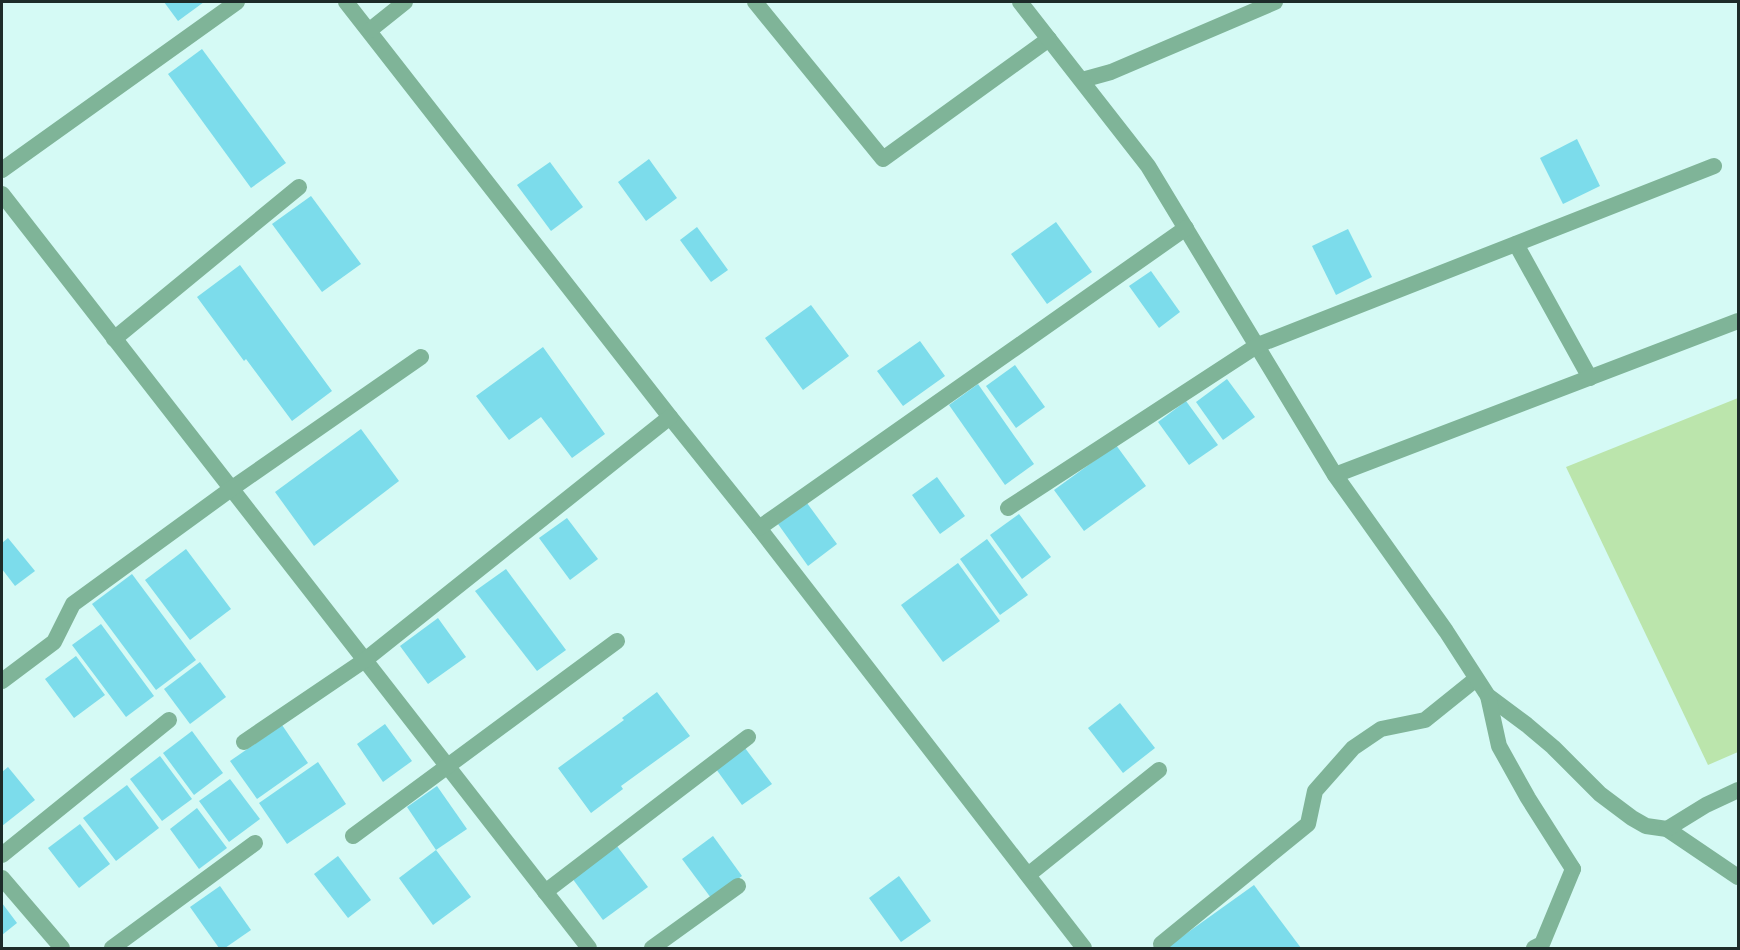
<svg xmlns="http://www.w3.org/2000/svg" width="1740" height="950" viewBox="0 0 1740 950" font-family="'IBM Plex Serif',serif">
<rect width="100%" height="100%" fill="#d5faf5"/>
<path fill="#bbe5ac" d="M 1738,398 L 1738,752 L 1708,765 L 1566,467 Z"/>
<g fill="#7cdceb">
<path d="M 164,2 L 204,2 L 178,21 Z"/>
<path d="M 202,49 L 286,163 L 251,188 L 168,74 Z"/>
<path d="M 1577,139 L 1600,186 L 1563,204 L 1540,158 Z"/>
<path d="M 649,159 L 677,198 L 646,221 L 618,182 Z"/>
<path d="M 550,162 L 583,207 L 551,231 L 517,185 Z"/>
<path d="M 311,196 L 361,264 L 322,292 L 272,224 Z"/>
<path d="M 1056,222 L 1092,272 L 1047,304 L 1011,254 Z"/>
<path d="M 697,227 L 728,270 L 711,282 L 680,240 Z"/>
<path d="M 1348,229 L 1372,277 L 1336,295 L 1312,246 Z"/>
<path d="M 240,265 L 332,391 L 292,421 L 246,359 L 244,361 L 197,297 Z"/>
<path d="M 1151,271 L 1180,312 L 1159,328 L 1129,286 Z"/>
<path d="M 811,305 L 849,356 L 803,390 L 765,338 Z"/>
<path d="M 920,341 L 945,376 L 903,406 L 877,371 Z"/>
<path d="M 543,347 L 605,434 L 572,458 L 541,417 L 509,440 L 476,396 Z"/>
<path d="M 1015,365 L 1045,407 L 1016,428 L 986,386 Z"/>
<path d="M 1227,379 L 1255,417 L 1223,440 L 1196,402 Z"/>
<path d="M 978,384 L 1034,464 L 1005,485 L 949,405 Z"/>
<path d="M 1186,401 L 1218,445 L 1189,465 L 1158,422 Z"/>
<path d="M 361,429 L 399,481 L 314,546 L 275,492 Z"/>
<path d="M 1116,445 L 1146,486 L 1084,531 L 1054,490 Z"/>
<path d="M 937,477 L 965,516 L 940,534 L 912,495 Z"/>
<path d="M 807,503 L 837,544 L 808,566 L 778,524 Z"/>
<path d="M 1019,514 L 1051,557 L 1022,579 L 990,535 Z"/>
<path d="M 567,518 L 598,559 L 570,580 L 539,538 Z"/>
<path d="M 8,538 L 35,571 L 15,586 L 2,569 L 2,543 Z"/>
<path d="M 987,539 L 1028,595 L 1000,615 L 960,559 Z"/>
<path d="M 186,549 L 231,609 L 190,640 L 145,580 Z"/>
<path d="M 958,563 L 1000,621 L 943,662 L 901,605 Z"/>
<path d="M 506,569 L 566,650 L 537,671 L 475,591 Z"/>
<path d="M 132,574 L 196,660 L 156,690 L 92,604 Z"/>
<path d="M 438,618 L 466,657 L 428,684 L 400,646 Z"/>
<path d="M 101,624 L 154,696 L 126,717 L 72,645 Z"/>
<path d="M 76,656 L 105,695 L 74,718 L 45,679 Z"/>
<path d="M 200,662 L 226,697 L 190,724 L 164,689 Z"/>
<path d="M 657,692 L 690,736 L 621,786 L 623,789 L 591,813 L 558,768 L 624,720 L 622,718 Z"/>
<path d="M 1120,703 L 1155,748 L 1123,773 L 1088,728 Z"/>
<path d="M 385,724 L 412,761 L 383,782 L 357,744 Z"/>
<path d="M 282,725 L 308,763 L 257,799 L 230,761 Z"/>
<path d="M 192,731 L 223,773 L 194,795 L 163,753 Z"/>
<path d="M 745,748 L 772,784 L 742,805 L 716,769 Z"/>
<path d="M 160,756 L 192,799 L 162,821 L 130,779 Z"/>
<path d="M 318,762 L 346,804 L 287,844 L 259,803 Z"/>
<path d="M 8,767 L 35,800 L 2,826 L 2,772 Z"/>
<path d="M 230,779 L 260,819 L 229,842 L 199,801 Z"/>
<path d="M 127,785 L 159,828 L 116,861 L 83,818 Z"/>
<path d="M 437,786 L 467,829 L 436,850 L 407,807 Z"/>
<path d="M 197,808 L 227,848 L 199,869 L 170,829 Z"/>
<path d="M 80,824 L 110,864 L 79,888 L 48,848 Z"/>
<path d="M 713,836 L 742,876 L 711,898 L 682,859 Z"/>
<path d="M 617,846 L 648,887 L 603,920 L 572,878 Z"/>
<path d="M 436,850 L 471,897 L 433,925 L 399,878 Z"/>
<path d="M 338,856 L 371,900 L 348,918 L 314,874 Z"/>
<path d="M 899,876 L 931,921 L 901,942 L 869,898 Z"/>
<path d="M 1254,885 L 1301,948 L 1166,948 Z"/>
<path d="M 220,886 L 251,930 L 225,948 L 219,948 L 190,907 Z"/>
<path d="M 2,903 L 17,923 L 2,935 Z"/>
</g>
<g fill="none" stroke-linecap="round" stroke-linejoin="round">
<g stroke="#7fb498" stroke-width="16">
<path d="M 755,2 L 883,159 L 1049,39"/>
<path d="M 1082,80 L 1111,72 L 1275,2"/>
<path d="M 1161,944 L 1308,824 L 1315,791 L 1353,748 L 1381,729 L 1425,720 L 1476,679"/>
<path d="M 1534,948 L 1542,944 L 1573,869"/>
</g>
<g stroke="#7fb498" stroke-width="16">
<path d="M 346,2 L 670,417 L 759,528 L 1084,948"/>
<path d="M 1020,2 L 1148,166 L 1335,475 L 1446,631 L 1488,696 L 1527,725 L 1553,747 L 1600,794 L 1632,818 L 1646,826 L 1667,829 L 1738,877"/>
<path d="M 370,30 L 405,2"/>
<path d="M 2,170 L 237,2"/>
<path d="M 2,194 L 589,948"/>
<path d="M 1516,244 L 1590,378"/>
<path d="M 114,339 L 299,187"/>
<path d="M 1335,475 L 1738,321"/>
<path d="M 1008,508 L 1258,345 L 1714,166"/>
<path d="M 759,528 L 1186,228"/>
<path d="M 2,681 L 54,642 L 73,604 L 231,489 L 421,357"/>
<path d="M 1488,696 L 1499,746 L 1528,798 L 1573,869"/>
<path d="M 244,742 L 365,660 L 670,417"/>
<path d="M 1667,829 L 1706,805 L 1738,790"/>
<path d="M 353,836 L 617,641"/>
<path d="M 2,855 L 169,720"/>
<path d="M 1028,875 L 1159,770"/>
<path d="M 2,878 L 62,948"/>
<path d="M 545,892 L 748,737"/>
<path d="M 112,948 L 255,843"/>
<path d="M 652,948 L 738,886"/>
</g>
</g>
<rect width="1740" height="950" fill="none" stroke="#1d2b29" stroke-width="6"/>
</svg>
